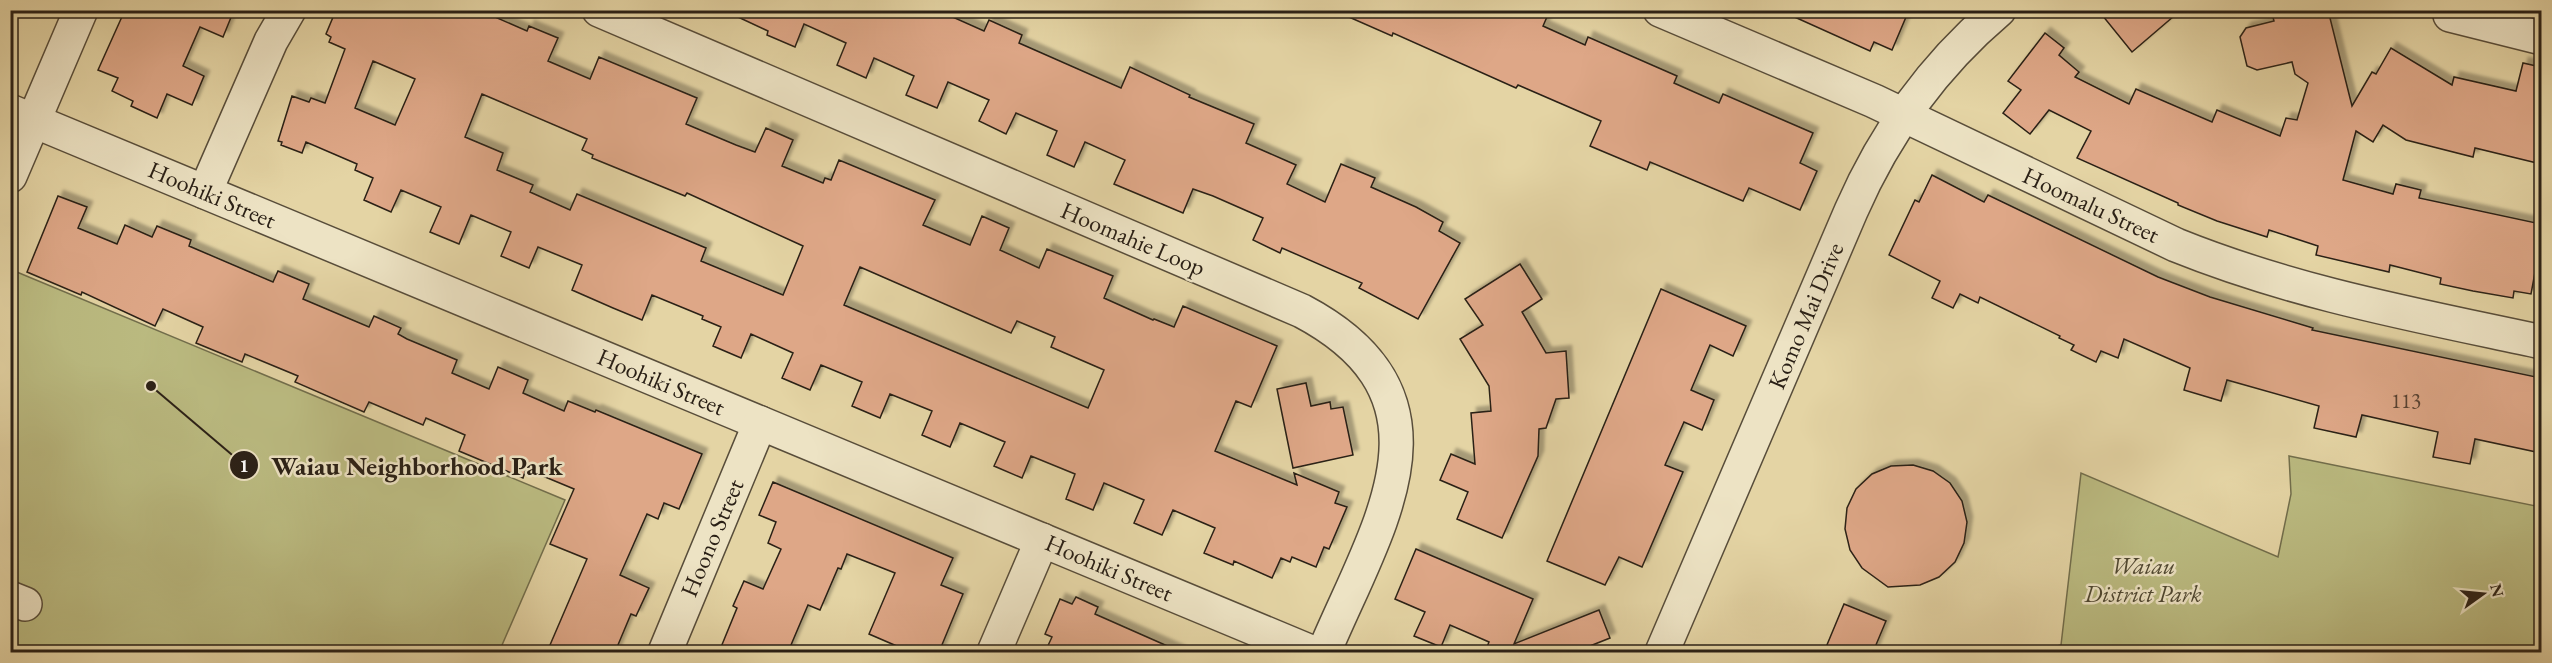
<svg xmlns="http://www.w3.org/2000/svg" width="2552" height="663" viewBox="0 0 2552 663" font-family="'EB Garamond',serif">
<defs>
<filter id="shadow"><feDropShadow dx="5.5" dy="-5.5" stdDeviation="1.5" flood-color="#0004"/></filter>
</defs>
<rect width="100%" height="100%" fill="#e4d4a4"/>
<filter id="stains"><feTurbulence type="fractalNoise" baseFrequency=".00333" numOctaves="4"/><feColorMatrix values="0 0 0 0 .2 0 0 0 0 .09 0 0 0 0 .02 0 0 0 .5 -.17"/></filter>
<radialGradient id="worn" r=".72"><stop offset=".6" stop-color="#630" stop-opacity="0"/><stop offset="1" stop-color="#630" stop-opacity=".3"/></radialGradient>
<g fill="#bbbb81" stroke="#726e4c" stroke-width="1.5">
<path d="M 12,270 L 565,500 L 499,652 L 11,652 Z"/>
<path d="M 2289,456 L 2541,507 L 2541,652 L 2033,652 L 2061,645 L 2081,473 L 2278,557 L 2291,494 Z"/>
</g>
<g fill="#dea787" stroke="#2a2016" stroke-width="1.5" fill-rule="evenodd" filter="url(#shadow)">
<path d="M 125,10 L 234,10 L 223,37 L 200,27 L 183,66 L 204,76 L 192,105 L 167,94 L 157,118 L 131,106 L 133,101 L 112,91 L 118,78 L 98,70 Z"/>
<path d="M 336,10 L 479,10 L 527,31 L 529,26 L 558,38 L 548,61 L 590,79 L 599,57 L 697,98 L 686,124 L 736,145 L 755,152 L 766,128 L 793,140 L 782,166 L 823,183 L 825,178 L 831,180 L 839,160 L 935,200 L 923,225 L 970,245 L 982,216 L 1009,228 L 1000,250 L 1039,268 L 1047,249 L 1113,276 L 1104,298 L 1153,320 L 1154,319 L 1174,327 L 1183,306 L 1277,346 L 1251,407 L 1236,401 L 1215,451 L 1297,485 L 1294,473 L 1339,492 L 1335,503 L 1347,507 L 1329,549 L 1324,547 L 1316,567 L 1292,557 L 1290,562 L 1281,558 L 1272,578 L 1234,561 L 1233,565 L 1204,553 L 1215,528 L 1173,510 L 1162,535 L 1134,523 L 1144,500 L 1104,483 L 1093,510 L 1066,499 L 1075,474 L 1031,456 L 1022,478 L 994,466 L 1005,442 L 960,423 L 950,447 L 922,435 L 932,411 L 890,394 L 880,418 L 852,406 L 862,382 L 821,365 L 810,390 L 782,378 L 793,353 L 751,334 L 741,358 L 713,346 L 721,327 L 702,319 L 703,316 L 652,295 L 642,320 L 613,308 L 572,290 L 582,265 L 538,247 L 529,268 L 501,256 L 511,232 L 471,215 L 459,244 L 430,232 L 441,207 L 401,190 L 391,212 L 364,200 L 373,178 L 355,170 L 357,164 L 306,142 L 302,153 L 281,145 L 282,142 L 278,141 L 292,96 L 309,102 L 311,98 L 325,103 L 345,49 L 329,42 L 331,37 L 326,34 ZM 373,61 L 415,79 L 395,125 L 355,108 ZM 482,94 L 587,139 L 582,150 L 593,155 L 592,158 L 685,196 L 687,193 L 803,246 L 783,295 L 701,261 L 706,248 L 577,194 L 570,210 L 530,192 L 533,185 L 497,170 L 503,153 L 465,137 ZM 860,267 L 1011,333 L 1017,321 L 1055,337 L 1051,347 L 1104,370 L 1088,408 L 844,305 Z"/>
<path d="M 723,10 L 937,10 L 984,31 L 989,20 L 1022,35 L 1019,43 L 1121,88 L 1130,67 L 1190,95 L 1189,97 L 1254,124 L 1246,143 L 1296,165 L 1287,184 L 1325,202 L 1341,164 L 1375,178 L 1371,187 L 1416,207 L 1443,222 L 1439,231 L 1460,243 L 1418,319 L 1359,288 L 1362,283 L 1282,248 L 1280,253 L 1253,240 L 1263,218 L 1213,196 L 1193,189 L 1183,213 L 1114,184 L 1125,160 L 1085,142 L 1074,167 L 1047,155 L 1057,131 L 1016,113 L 1006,134 L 979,121 L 989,100 L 948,82 L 937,108 L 906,95 L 914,76 L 874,58 L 866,78 L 837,65 L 846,43 L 804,24 L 795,47 L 767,35 L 768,31 Z"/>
<path d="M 1333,10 L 1550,10 L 1543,26 L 1585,45 L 1588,37 L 1677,76 L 1674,83 L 1719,103 L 1723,94 L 1813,133 L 1800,163 L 1817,171 L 1800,210 L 1749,188 L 1743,201 L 1650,162 L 1647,170 L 1590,146 L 1601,121 L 1518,85 L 1516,88 L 1393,33 L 1392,36 Z"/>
<path d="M 1779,10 L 1909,10 L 1892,50 L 1874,42 L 1870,51 Z"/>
<path d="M 2098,10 L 2181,10 L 2132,52 Z"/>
<path d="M 2271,10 L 2328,10 L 2352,106 L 2372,72 L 2376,74 L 2391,48 L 2452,85 L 2454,77 L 2516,91 L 2523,63 L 2541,67 L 2541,164 L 2475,148 L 2473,157 L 2406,140 L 2383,125 L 2373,142 L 2356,131 L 2343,180 L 2393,194 L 2396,184 L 2421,190 L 2419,198 L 2541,224 L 2541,240 L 2531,294 L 2514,291 L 2513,298 L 2473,291 L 2440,284 L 2441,278 L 2390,265 L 2389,272 L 2316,255 L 2318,246 L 2269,230 L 2267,237 L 2217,221 L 2178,205 L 2178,203 L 2077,158 L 2091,131 L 2049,110 L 2030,134 L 2003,113 L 2021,90 L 2008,81 L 2045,33 L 2064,48 L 2059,55 L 2079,72 L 2075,77 L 2129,104 L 2136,89 L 2212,122 L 2217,110 L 2280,136 L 2286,118 L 2297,120 L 2308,83 L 2295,74 L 2292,62 L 2257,70 L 2247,66 L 2240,37 L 2246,28 L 2274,21 Z"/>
<path d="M 1932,175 L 1984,202 L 1988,195 L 2158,277 L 2210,297 L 2313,328 L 2312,330 L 2541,378 L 2541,453 L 2475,439 L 2470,464 L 2433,457 L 2438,432 L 2362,415 L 2356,437 L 2314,428 L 2319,406 L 2227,380 L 2221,401 L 2184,390 L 2190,368 L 2124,339 L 2118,358 L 2101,351 L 2096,362 L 2071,350 L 2074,345 L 2059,338 L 2060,336 L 1980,297 L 1978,303 L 1960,294 L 1953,308 L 1932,298 L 1940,281 L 1889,255 L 1915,200 L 1919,202 Z"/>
<path d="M 58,196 L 87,207 L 78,228 L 117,244 L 125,225 L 152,237 L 157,226 L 191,240 L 189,246 L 273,282 L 278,271 L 309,284 L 303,299 L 369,327 L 374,316 L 401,328 L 398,334 L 407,339 L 457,360 L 452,373 L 489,389 L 498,367 L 528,380 L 523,393 L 564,411 L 568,401 L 595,412 L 596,410 L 702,454 L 679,509 L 664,503 L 658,519 L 647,514 L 620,575 L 649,588 L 636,616 L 631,614 L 615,652 L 547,652 L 587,559 L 550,544 L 574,489 L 526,469 L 523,478 L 459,451 L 465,435 L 426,418 L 423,425 L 369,402 L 364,412 L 295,382 L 298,376 L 245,354 L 242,362 L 196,343 L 203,327 L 163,309 L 155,326 L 82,292 L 81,295 L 27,272 Z"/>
<path d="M 1520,264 L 1542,299 L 1522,312 L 1546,353 L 1566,351 L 1569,398 L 1556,399 L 1546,428 L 1539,429 L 1538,456 L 1502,538 L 1457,519 L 1468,492 L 1440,480 L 1451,454 L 1475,464 L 1471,413 L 1491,411 L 1489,386 L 1460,339 L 1483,325 L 1465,299 Z"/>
<path d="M 1661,289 L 1746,326 L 1733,356 L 1710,345 L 1691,390 L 1714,400 L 1702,430 L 1684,422 L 1665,465 L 1683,472 L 1642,567 L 1619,557 L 1605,585 L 1547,561 Z"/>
<path d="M 1306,383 L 1311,406 L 1330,402 L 1331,409 L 1343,407 L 1353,455 L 1293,468 L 1277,389 Z"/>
<path d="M 1913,465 L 1933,471 L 1950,483 L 1962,501 L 1967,522 L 1964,543 L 1955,562 L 1939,577 L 1920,585 L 1888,587 L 1862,568 L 1850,550 L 1845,529 L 1847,508 L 1856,489 L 1872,474 L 1891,466 Z"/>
<path d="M 773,482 L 953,558 L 941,585 L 963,594 L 939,652 L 897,652 L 899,647 L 869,634 L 895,573 L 847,554 L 841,569 L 838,568 L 820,610 L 808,605 L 788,652 L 719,652 L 737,608 L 733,606 L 744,581 L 763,589 L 781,549 L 768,543 L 776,522 L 759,515 Z"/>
<path d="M 1416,549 L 1533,599 L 1514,644 L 1599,610 L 1610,638 L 1585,648 L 1587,652 L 1485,652 L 1489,642 L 1450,625 L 1441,647 L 1414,636 L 1425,612 L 1395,599 Z"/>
<path d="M 1076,597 L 1098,607 L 1095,614 L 1181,652 L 1045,652 L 1052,637 L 1045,634 L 1060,599 L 1072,604 Z"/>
<path d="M 1844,604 L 1886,621 L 1873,652 L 1824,652 Z"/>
</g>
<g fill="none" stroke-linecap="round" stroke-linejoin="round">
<defs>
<g id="minor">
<path d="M 599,10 L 1302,311 C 1466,398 1377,526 1324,652"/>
<path d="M 1660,10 L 1874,101 L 2176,245 C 2295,293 2416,315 2542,342"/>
<path d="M 2450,15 L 2542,38"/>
<path d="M 10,111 L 1311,652"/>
<path d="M 10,176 L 81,10"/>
<path d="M 205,192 L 271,41 L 289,10"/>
<path d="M 10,598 L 25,604"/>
<path d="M 665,652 L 760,423"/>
<path d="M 994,652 L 1042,540"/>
<path d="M 1662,652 L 1851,211 C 1885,133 1934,65 1999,10"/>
</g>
</defs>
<use href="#minor" stroke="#584d3a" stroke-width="36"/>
<use href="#minor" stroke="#ede3c4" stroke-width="33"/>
</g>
<g text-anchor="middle" stroke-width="5" stroke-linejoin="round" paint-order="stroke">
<g font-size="21" fill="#574232">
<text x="2406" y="408">113</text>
</g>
<g font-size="24" fill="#2a2016" stroke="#ede3c4">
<text transform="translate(212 195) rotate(23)" y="8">Hoohiki Street</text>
<text transform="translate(2091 205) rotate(25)" y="8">Hoomalu Street</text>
<text transform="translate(1133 239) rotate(23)" y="8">Hoomahie Loop</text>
<text transform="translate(1806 316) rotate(-67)" y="8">Komo Mai Drive</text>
<text transform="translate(661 382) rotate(23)" y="8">Hoohiki Street</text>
<text transform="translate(712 538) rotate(-67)" y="8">Hoono Street</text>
<text transform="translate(1109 568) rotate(23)" y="8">Hoohiki Street</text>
</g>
<g font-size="24" font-style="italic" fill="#4e4731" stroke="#ede3c4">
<text x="2143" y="574">Waiau<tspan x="2143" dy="28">District Park</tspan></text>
</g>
</g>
<path fill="none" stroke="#2a2016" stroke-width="2" d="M151 386L244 465"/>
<g fill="#2a2016" stroke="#ede3c4" stroke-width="2">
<circle cx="151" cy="386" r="6"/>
<circle cx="244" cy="465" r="15"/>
</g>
<g font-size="18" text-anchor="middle" font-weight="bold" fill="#fff">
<text x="244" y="472">1</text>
</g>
<g font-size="26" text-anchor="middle" font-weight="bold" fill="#2a2016" stroke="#ede3c4" stroke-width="5" stroke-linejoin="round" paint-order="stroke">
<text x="417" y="475">Waiau Neighborhood Park</text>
</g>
<rect width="2552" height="663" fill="none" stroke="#e4d4a4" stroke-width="36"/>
<rect x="12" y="12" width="2528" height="639" fill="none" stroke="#2a2016" stroke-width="3"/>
<rect x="18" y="18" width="2516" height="627" fill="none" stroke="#2a2016" stroke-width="1.5"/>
<g transform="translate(2483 594) rotate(75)" stroke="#ede3c4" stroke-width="4.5" paint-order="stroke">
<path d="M0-4.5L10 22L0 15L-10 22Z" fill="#2a2016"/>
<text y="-9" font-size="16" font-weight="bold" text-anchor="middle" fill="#2a2016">N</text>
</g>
<rect width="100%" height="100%" filter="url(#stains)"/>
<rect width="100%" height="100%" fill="url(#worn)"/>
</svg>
